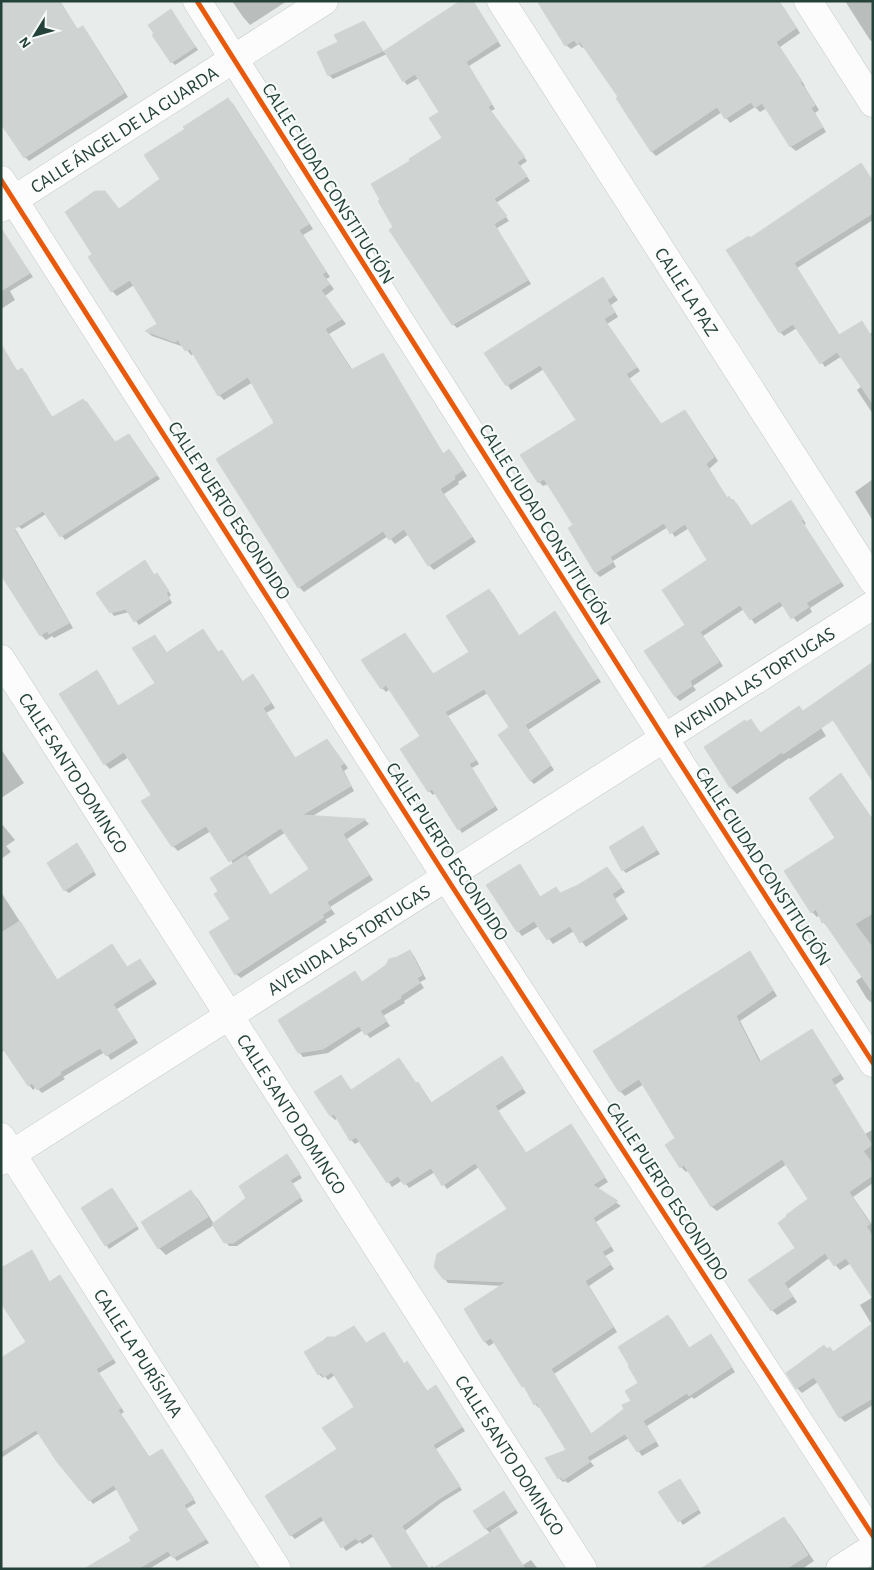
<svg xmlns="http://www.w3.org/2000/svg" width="874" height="1570" viewBox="0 0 874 1570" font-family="'Alegreya Sans',sans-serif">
<rect width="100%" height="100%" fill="#e8edeb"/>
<g fill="#0003" fill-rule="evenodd">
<path d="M 1,1 L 60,1 L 78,30 L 83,28 L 87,32 L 128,97 L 29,161 L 25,157 Z"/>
<path d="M 232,1 L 287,1 L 250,25 L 243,17 Z"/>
<path d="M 462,1 L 473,1 L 501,46 L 469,66 L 495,109 L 491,111 L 527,161 L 520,166 L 530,181 L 496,203 L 509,221 L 497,228 L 531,284 L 457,328 L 453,324 L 395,227 L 443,139 L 440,113 L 419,78 L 407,85 L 404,81 L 387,54 L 333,79 L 330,76 L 318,53 L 340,43 L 364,23 L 384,52 Z"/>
<path d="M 538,1 L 779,4 L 784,8 L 800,33 L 780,47 L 805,86 L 804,86 L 819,110 L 815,113 L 826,132 L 796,151 L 791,147 L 767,108 L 760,112 L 755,107 L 730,123 L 722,112 L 656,156 L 652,152 L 617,98 L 619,97 L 585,46 L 582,48 L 579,44 L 571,49 L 566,45 Z"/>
<path d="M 845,1 L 873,1 L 873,42 L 870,40 Z"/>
<path d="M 171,11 L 198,50 L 175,65 L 172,62 Z"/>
<path d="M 228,99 L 233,104 L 313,229 L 303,235 L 330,277 L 326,279 L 334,289 L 325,296 L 346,324 L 329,334 L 353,371 L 382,355 L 387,360 L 444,455 L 449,451 L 454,456 L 467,476 L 458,482 L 459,484 L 444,494 L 476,542 L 434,570 L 429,565 L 409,534 L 395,544 L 388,536 L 304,592 L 299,587 L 275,423 L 253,382 L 224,400 L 219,395 L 194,354 L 191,355 L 183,345 L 181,346 L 152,336 L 147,332 L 159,324 L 134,285 L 117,296 L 112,291 L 94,254 L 119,210 L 162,180 Z"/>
<path d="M 861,165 L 873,181 L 873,220 L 797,268 L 840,336 L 862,323 L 870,334 L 873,332 L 873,414 L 857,390 L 862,386 L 842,356 L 825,367 L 797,328 L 784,336 L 780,332 L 750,239 Z"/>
<path d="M 11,245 L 33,277 L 10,291 L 15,300 L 1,309 L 1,251 Z"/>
<path d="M 602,279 L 618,300 L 611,305 L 618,317 L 607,324 L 640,371 L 629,379 L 662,425 L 685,411 L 689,416 L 718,461 L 709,469 L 728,499 L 733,500 L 737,504 L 752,527 L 795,506 L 806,524 L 804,525 L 844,586 L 810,608 L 812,612 L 797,622 L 784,605 L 755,624 L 744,609 L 703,636 L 723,666 L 693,686 L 696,690 L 680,701 L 676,697 L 646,651 L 687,625 L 709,561 L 689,528 L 675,537 L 668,527 L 613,561 L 616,567 L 600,577 L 596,573 L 570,529 L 575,526 L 548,484 L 543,486 L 539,482 L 578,420 L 544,369 L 511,390 L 486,354 Z"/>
<path d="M 9,359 L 18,372 L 22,370 L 26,373 L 52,418 L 86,403 L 116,444 L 132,439 L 160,479 L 65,540 L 46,514 L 22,529 L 1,514 Z"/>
<path d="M 873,479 L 873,521 L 855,492 Z"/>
<path d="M 11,526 L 16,530 L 73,628 L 54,638 L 52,636 L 46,640 L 41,635 Z"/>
<path d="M 148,565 L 155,576 L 160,578 L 171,595 L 169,597 L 172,603 L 139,625 L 129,612 L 114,616 L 111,612 Z"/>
<path d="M 489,590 L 493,594 L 520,637 L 555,613 L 601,682 L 528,730 L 554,770 L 534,784 L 530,780 L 510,728 L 488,693 L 448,716 L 479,764 L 472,768 L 498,810 L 462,833 L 435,793 L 433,795 L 429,791 L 422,737 L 390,689 L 386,692 L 382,688 L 405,634 L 434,675 L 471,653 Z"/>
<path d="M 202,630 L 219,653 L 221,652 L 226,656 L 243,682 L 253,676 L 258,681 L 275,708 L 266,713 L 296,759 L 327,740 L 348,768 L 344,771 L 354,791 L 311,817 L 365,820 L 369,824 L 347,839 L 373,880 L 330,907 L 335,914 L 325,920 L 327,922 L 241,978 L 236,974 L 232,920 L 234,865 L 211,831 L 178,851 L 173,846 L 153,795 L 129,757 L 110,769 L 105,764 L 60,695 L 97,672 L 101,676 L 119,707 L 157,683 L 154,636 L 159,641 L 167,653 ZM 286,832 L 311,869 L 271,896 L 250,862 L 246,858 Z"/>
<path d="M 804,712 L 813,715 L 826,736 L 790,759 L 789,758 L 737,794 L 731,788 L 705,748 L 751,721 L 761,733 Z"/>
<path d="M 1,749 L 24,783 L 1,798 Z"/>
<path d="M 841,774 L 845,779 L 873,820 L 873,1004 L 867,999 L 856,981 L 863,976 L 828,927 L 823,922 L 820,915 L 817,917 L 812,912 L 837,839 Z"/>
<path d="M 1,823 L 15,840 L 6,846 L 11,852 L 1,859 Z"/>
<path d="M 643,828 L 660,854 L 626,873 L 623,870 Z"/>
<path d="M 80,848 L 96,875 L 69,893 L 65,890 Z"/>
<path d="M 520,866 L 524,871 L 541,898 L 556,888 L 561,894 L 611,874 L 625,892 L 615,899 L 628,919 L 586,947 L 574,931 L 553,944 L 539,926 L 522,936 L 518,931 Z"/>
<path d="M 1,892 L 58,981 L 112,946 L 128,968 L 140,960 L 157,984 L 117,1009 L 138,1043 L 111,1060 L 105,1052 L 63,1077 L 65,1079 L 42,1093 L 36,1087 L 33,1090 L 29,1085 L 5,1050 L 1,1052 Z"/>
<path d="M 410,951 L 414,956 L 426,979 L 420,982 L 424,988 L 404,1001 L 405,1003 L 383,1016 L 390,1026 L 370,1038 L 363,1030 L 328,1053 L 303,1057 L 299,1052 L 355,973 L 362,982 Z"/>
<path d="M 750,953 L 754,958 L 777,996 L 740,1021 L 761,1062 L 811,1031 L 816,1036 L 844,1079 L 835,1085 L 865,1134 L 872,1130 L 873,1131 L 873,1183 L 853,1197 L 873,1226 L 873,1297 L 851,1263 L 840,1270 L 829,1258 L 788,1289 L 797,1302 L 777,1315 L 772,1310 L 797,1248 L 810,1200 L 787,1164 L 717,1211 L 712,1207 L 689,1170 L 686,1172 L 681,1167 L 677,1139 L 644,1084 L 625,1096 L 620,1091 Z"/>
<path d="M 502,1057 L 526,1093 L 498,1111 L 527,1154 L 571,1126 L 575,1130 L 608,1182 L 597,1189 L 621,1206 L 596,1222 L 614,1251 L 605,1256 L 614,1269 L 589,1286 L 617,1332 L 554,1374 L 592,1435 L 626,1409 L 632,1401 L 668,1316 L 672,1320 L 690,1349 L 711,1336 L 735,1372 L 694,1399 L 692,1397 L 647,1426 L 659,1446 L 642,1456 L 629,1438 L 590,1461 L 594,1466 L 568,1483 L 565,1481 L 563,1482 L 559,1478 L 568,1451 L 541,1407 L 539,1408 L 535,1404 L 528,1391 L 523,1386 L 495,1342 L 489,1346 L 485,1342 L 466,1310 L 503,1286 L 448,1283 L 444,1278 L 509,1209 L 479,1167 L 447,1189 L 435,1172 L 409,1188 L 403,1180 L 392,1187 L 360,1141 L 355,1144 L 351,1140 L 338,1118 L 335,1120 L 331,1116 L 316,1093 L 341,1077 L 351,1091 L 418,1083 L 432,1103 Z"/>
<path d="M 287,1156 L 302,1178 L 292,1184 L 303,1201 L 237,1246 L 229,1246 L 214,1225 L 166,1255 L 159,1248 L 191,1192 L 198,1199 L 214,1224 L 248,1198 Z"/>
<path d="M 112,1189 L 139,1229 L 109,1249 L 83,1208 Z"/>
<path d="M 32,1252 L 35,1255 L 50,1283 L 63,1280 L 116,1363 L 99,1373 L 124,1412 L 121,1414 L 150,1458 L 162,1451 L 196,1503 L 186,1509 L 209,1543 L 177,1561 L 172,1555 L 149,1569 L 87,1569 L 133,1541 L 141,1530 L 117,1489 L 93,1504 L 39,1433 L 1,1458 L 1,1359 L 28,1342 Z"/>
<path d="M 873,1297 L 873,1405 L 845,1422 L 840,1417 L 818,1382 L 802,1393 L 797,1388 L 828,1350 L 830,1349 L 834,1353 L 872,1325 L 860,1305 Z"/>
<path d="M 354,1327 L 367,1344 L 387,1338 L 405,1365 L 407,1363 L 411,1367 L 428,1392 L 439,1390 L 465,1431 L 436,1449 L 462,1490 L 442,1502 L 405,1531 L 429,1569 L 395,1569 L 374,1536 L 362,1544 L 360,1542 L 346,1551 L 324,1520 L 295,1539 L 291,1535 L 338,1450 L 356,1408 L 335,1375 L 328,1380 L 325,1376 L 323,1378 L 319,1374 L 336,1338 Z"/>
<path d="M 680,1480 L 701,1513 L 683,1525 L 660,1492 Z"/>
<path d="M 507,1496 L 518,1513 L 491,1531 L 492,1533 L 499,1529 L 523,1565 L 531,1560 L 538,1569 L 429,1569 L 432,1566 L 435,1569 L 491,1534 L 486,1529 L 475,1511 Z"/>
<path d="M 784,1519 L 790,1525 L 814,1561 L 802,1569 L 718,1569 Z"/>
</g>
<g fill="#cfd4d2" stroke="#d1d6d4">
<path d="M 1,1 L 59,1 L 77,29 L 83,26 L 124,93 L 24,158 L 1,124 Z"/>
<path d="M 460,1 L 473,1 L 498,41 L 466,62 L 492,104 L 488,107 L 525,157 L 517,162 L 527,176 L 494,199 L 507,216 L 494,224 L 528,280 L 452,325 L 389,230 L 393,227 L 378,201 L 380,200 L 371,184 L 410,161 L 409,159 L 442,138 L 429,118 L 439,112 L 415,74 L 403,82 L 384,51 Z"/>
<path d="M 537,1 L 779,1 L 796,28 L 776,42 L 802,81 L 800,82 L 815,105 L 811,108 L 823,127 L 790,147 L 762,103 L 755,108 L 751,102 L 725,119 L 717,107 L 651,152 L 616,98 L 618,97 L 580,42 L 577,44 L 574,40 L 565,46 Z"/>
<path d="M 171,9 L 195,47 L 171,63 L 152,35 L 154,34 L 148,25 Z"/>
<path d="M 364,21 L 383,51 L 328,76 L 317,52 L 338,42 L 334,35 Z"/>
<path d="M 228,98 L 309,224 L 299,230 L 326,272 L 322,274 L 330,284 L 321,290 L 342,319 L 325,329 L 351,370 L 383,353 L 443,454 L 449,449 L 463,470 L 454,476 L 455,479 L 440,489 L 472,537 L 428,566 L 404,529 L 389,540 L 383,531 L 298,588 L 216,459 L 274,423 L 248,377 L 218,396 L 190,349 L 185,351 L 178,340 L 175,342 L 145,331 L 157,324 L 130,280 L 111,292 L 88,257 L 92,254 L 65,212 L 95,191 L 105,191 L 119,209 L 160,179 L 144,155 L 185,129 L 183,127 Z"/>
<path d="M 861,163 L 873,181 L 873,213 L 794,263 L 839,335 L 862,321 L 873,339 L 873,404 L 837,352 L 820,364 L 793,324 L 779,333 L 726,250 L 749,236 L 750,238 Z"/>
<path d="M 1,228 L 30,273 L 1,291 Z"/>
<path d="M 603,277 L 614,295 L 607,300 L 615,312 L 604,319 L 637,367 L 626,374 L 661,424 L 685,410 L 714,457 L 706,464 L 727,498 L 729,496 L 731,500 L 733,499 L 751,526 L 791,500 L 803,519 L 801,520 L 841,582 L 806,603 L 809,607 L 791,619 L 780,601 L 750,620 L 740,605 L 700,632 L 719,662 L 690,681 L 692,686 L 675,697 L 644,651 L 685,625 L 662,590 L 707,560 L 685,524 L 670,534 L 664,523 L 610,557 L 613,562 L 595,573 L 568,528 L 573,525 L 544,479 L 538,483 L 520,455 L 576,420 L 540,365 L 506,386 L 484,353 Z"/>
<path d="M 1,344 L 17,371 L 22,368 L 52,417 L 83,399 L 85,402 L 86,401 L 115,442 L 129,434 L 157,475 L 60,537 L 43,511 L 14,529 L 69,623 L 49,634 L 47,631 L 40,636 L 1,575 Z"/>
<path d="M 145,560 L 154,575 L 157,573 L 169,591 L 166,593 L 170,599 L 134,622 L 126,609 L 110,613 L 96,593 Z"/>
<path d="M 489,589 L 519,636 L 555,611 L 598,678 L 525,725 L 551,765 L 530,781 L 498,735 L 509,727 L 484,689 L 445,712 L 476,760 L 469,764 L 495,806 L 458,830 L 432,789 L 428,792 L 400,749 L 420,736 L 386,685 L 381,689 L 361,660 L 405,633 L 433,674 L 469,652 L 446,616 Z"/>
<path d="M 203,629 L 218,652 L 222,650 L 242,682 L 253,674 L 271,703 L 263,708 L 295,758 L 327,739 L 344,763 L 340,766 L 351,786 L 302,815 L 366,819 L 343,834 L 369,875 L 327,902 L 331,909 L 322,915 L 324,917 L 235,975 L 209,932 L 230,919 L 214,894 L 218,891 L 210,878 L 246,855 L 270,895 L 309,869 L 281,828 L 229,862 L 206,826 L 172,847 L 141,801 L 151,795 L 124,752 L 104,765 L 59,694 L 97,670 L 118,706 L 155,683 L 132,648 L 155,635 L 166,653 Z"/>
<path d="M 873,662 L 873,782 L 833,720 L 783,754 L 782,752 L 730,788 L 704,747 L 745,720 L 746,722 L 751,719 L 760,733 L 799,706 L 803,711 Z"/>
<path d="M 841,773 L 873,822 L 873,913 L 855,924 L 873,948 L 873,993 L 824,922 L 822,923 L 816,909 L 811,913 L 784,871 L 835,838 L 809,798 Z"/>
<path d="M 643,826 L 657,850 L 622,871 L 609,847 Z"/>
<path d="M 77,843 L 94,871 L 64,891 L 47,863 Z"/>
<path d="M 520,864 L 540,897 L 556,887 L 560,893 L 578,885 L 607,867 L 622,887 L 612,894 L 624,914 L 580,943 L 570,926 L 547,940 L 534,921 L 517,932 L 486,885 Z"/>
<path d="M 20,921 L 57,980 L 112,944 L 127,967 L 140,959 L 153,979 L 113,1004 L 135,1038 L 106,1056 L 100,1048 L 60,1072 L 61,1074 L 37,1090 L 32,1083 L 28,1086 L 1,1046 L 1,933 Z"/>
<path d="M 410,950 L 422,975 L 417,978 L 420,983 L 400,996 L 401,998 L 380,1011 L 387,1021 L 365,1035 L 359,1026 L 323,1049 L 298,1053 L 278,1020 L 355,971 L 362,982 L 386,965 L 389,959 L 397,957 Z"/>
<path d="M 750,951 L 773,990 L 736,1016 L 759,1062 L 812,1029 L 840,1074 L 831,1079 L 872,1145 L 863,1151 L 873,1164 L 873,1175 L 849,1192 L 870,1224 L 866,1226 L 873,1237 L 873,1299 L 846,1258 L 834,1266 L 825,1253 L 784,1283 L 793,1296 L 771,1311 L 748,1280 L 795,1248 L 778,1223 L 787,1216 L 786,1215 L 808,1199 L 782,1159 L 711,1207 L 684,1165 L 680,1168 L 665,1145 L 675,1138 L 639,1079 L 619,1092 L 593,1051 Z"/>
<path d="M 502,1056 L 523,1088 L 495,1106 L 526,1153 L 571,1124 L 605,1177 L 593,1185 L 618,1201 L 593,1218 L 611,1246 L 602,1252 L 611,1264 L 585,1281 L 613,1327 L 551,1369 L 591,1434 L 624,1409 L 622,1405 L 631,1401 L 625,1391 L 638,1383 L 628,1366 L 629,1365 L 618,1347 L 668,1315 L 689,1348 L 711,1334 L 732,1367 L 689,1396 L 687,1393 L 643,1421 L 656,1441 L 637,1452 L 625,1434 L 587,1457 L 590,1462 L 563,1480 L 561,1477 L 558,1479 L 545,1458 L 566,1450 L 537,1403 L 534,1405 L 524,1386 L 522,1387 L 491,1338 L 484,1342 L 464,1309 L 506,1282 L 443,1279 L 434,1267 L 437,1254 L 507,1209 L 475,1163 L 442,1186 L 431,1168 L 404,1185 L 398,1176 L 387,1183 L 356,1137 L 350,1141 L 334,1114 L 330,1116 L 314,1092 L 341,1075 L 351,1090 L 399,1058 L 416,1083 L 418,1082 L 431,1103 Z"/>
<path d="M 287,1154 L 300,1174 L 290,1180 L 301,1197 L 233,1243 L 224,1243 L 212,1224 L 246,1198 L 239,1186 Z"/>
<path d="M 112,1188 L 137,1226 L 105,1246 L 81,1208 Z"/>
<path d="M 191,1190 L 208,1217 L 158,1249 L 141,1222 Z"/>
<path d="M 32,1250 L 49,1282 L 60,1275 L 113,1359 L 96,1369 L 121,1408 L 118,1410 L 149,1457 L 162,1449 L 194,1499 L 184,1505 L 206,1539 L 173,1558 L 168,1551 L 138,1569 L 84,1569 L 131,1541 L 129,1537 L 139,1530 L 114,1485 L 89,1501 L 57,1462 L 36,1430 L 1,1452 L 1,1358 L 26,1342 L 1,1303 L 1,1268 Z"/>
<path d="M 873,1323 L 873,1398 L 839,1418 L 814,1377 L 796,1389 L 786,1373 L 824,1345 L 827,1349 L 830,1347 L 833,1352 Z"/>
<path d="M 354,1326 L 366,1343 L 384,1332 L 404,1364 L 407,1361 L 427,1391 L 436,1385 L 462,1427 L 433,1445 L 460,1486 L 439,1499 L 402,1526 L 428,1569 L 393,1569 L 371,1533 L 358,1541 L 356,1538 L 341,1548 L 321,1516 L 290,1536 L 265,1496 L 337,1449 L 322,1428 L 354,1407 L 332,1372 L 324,1377 L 321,1373 L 318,1375 L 304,1352 L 324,1340 L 327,1337 L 335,1337 Z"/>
<path d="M 680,1479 L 699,1509 L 678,1522 L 658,1492 Z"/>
<path d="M 504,1491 L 515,1510 L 485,1529 L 473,1511 Z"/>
<path d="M 784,1517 L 808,1555 L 786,1569 L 700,1569 Z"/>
<path d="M 499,1527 L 525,1569 L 432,1569 Z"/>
</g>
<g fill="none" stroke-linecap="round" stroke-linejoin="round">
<defs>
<g id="street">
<path id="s1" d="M 501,1 L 873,581"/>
<path d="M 808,1 L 873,103"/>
<path d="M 1,180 L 446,877 L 873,1536"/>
<path id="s2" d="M 1,208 L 324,1"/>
<path id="s3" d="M 1,659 L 583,1569"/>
<path id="s4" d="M 1,1137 L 277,1569"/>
<path id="s5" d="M 1,1161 L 873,605"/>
<path d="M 840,1569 L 873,1548"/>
</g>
<path id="secondary" d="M 197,1 L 664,738 L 873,1063"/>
</defs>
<use href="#street" stroke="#c5cac8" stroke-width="29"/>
<use href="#secondary" stroke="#c3cbc8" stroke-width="29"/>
<use href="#street" stroke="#fcfcfc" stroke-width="28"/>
<use href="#secondary" stroke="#fcfcfc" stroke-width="28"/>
<defs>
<g id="cycleway">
<path d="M 197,1 L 664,738 L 873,1063"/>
<path d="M 1,180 L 446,877 L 873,1536"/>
</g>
</defs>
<use href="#cycleway" stroke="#f7fbf9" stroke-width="8"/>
<use href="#cycleway" stroke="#e8590c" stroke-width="5"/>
</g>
<g text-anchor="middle" stroke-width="4" stroke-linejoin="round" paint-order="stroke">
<g font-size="19" fill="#24423a" stroke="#f7fbf9">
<text dy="7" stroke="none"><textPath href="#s2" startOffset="146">CALLE ÁNGEL DE LA GUARDA</textPath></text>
<text transform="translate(329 183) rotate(58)" y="7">CALLE CIUDAD CONSTITUCIÓN</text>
<text dy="7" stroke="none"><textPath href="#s1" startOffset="345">CALLE LA PAZ</textPath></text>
<text transform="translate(230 510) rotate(57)" y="7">CALLE PUERTO ESCONDIDO</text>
<text transform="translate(546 524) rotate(58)" y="7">CALLE CIUDAD CONSTITUCIÓN</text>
<text dy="7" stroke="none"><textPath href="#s5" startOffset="892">AVENIDA LAS TORTUGAS</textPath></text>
<text dy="7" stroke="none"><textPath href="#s3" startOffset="135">CALLE SANTO DOMINGO</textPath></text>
<text transform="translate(448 851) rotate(57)" y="7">CALLE PUERTO ESCONDIDO</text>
<text transform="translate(764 866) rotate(57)" y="7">CALLE CIUDAD CONSTITUCIÓN</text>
<text dy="7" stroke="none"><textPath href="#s5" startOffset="412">AVENIDA LAS TORTUGAS</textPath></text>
<text dy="7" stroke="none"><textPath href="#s3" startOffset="540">CALLE SANTO DOMINGO</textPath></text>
<text transform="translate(668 1191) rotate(57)" y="7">CALLE PUERTO ESCONDIDO</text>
<text dy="7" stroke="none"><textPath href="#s4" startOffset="256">CALLE LA PURÍSIMA</textPath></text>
<text dy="7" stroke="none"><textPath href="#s3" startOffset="945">CALLE SANTO DOMINGO</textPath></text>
</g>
</g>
<rect width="874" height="1570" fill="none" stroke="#24423a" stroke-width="5"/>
<g transform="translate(35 35) rotate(233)" stroke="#f7fbf9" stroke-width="4" paint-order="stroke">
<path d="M0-4L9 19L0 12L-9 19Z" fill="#24423a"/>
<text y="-8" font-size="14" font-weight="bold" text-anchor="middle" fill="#24423a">N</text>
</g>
</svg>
